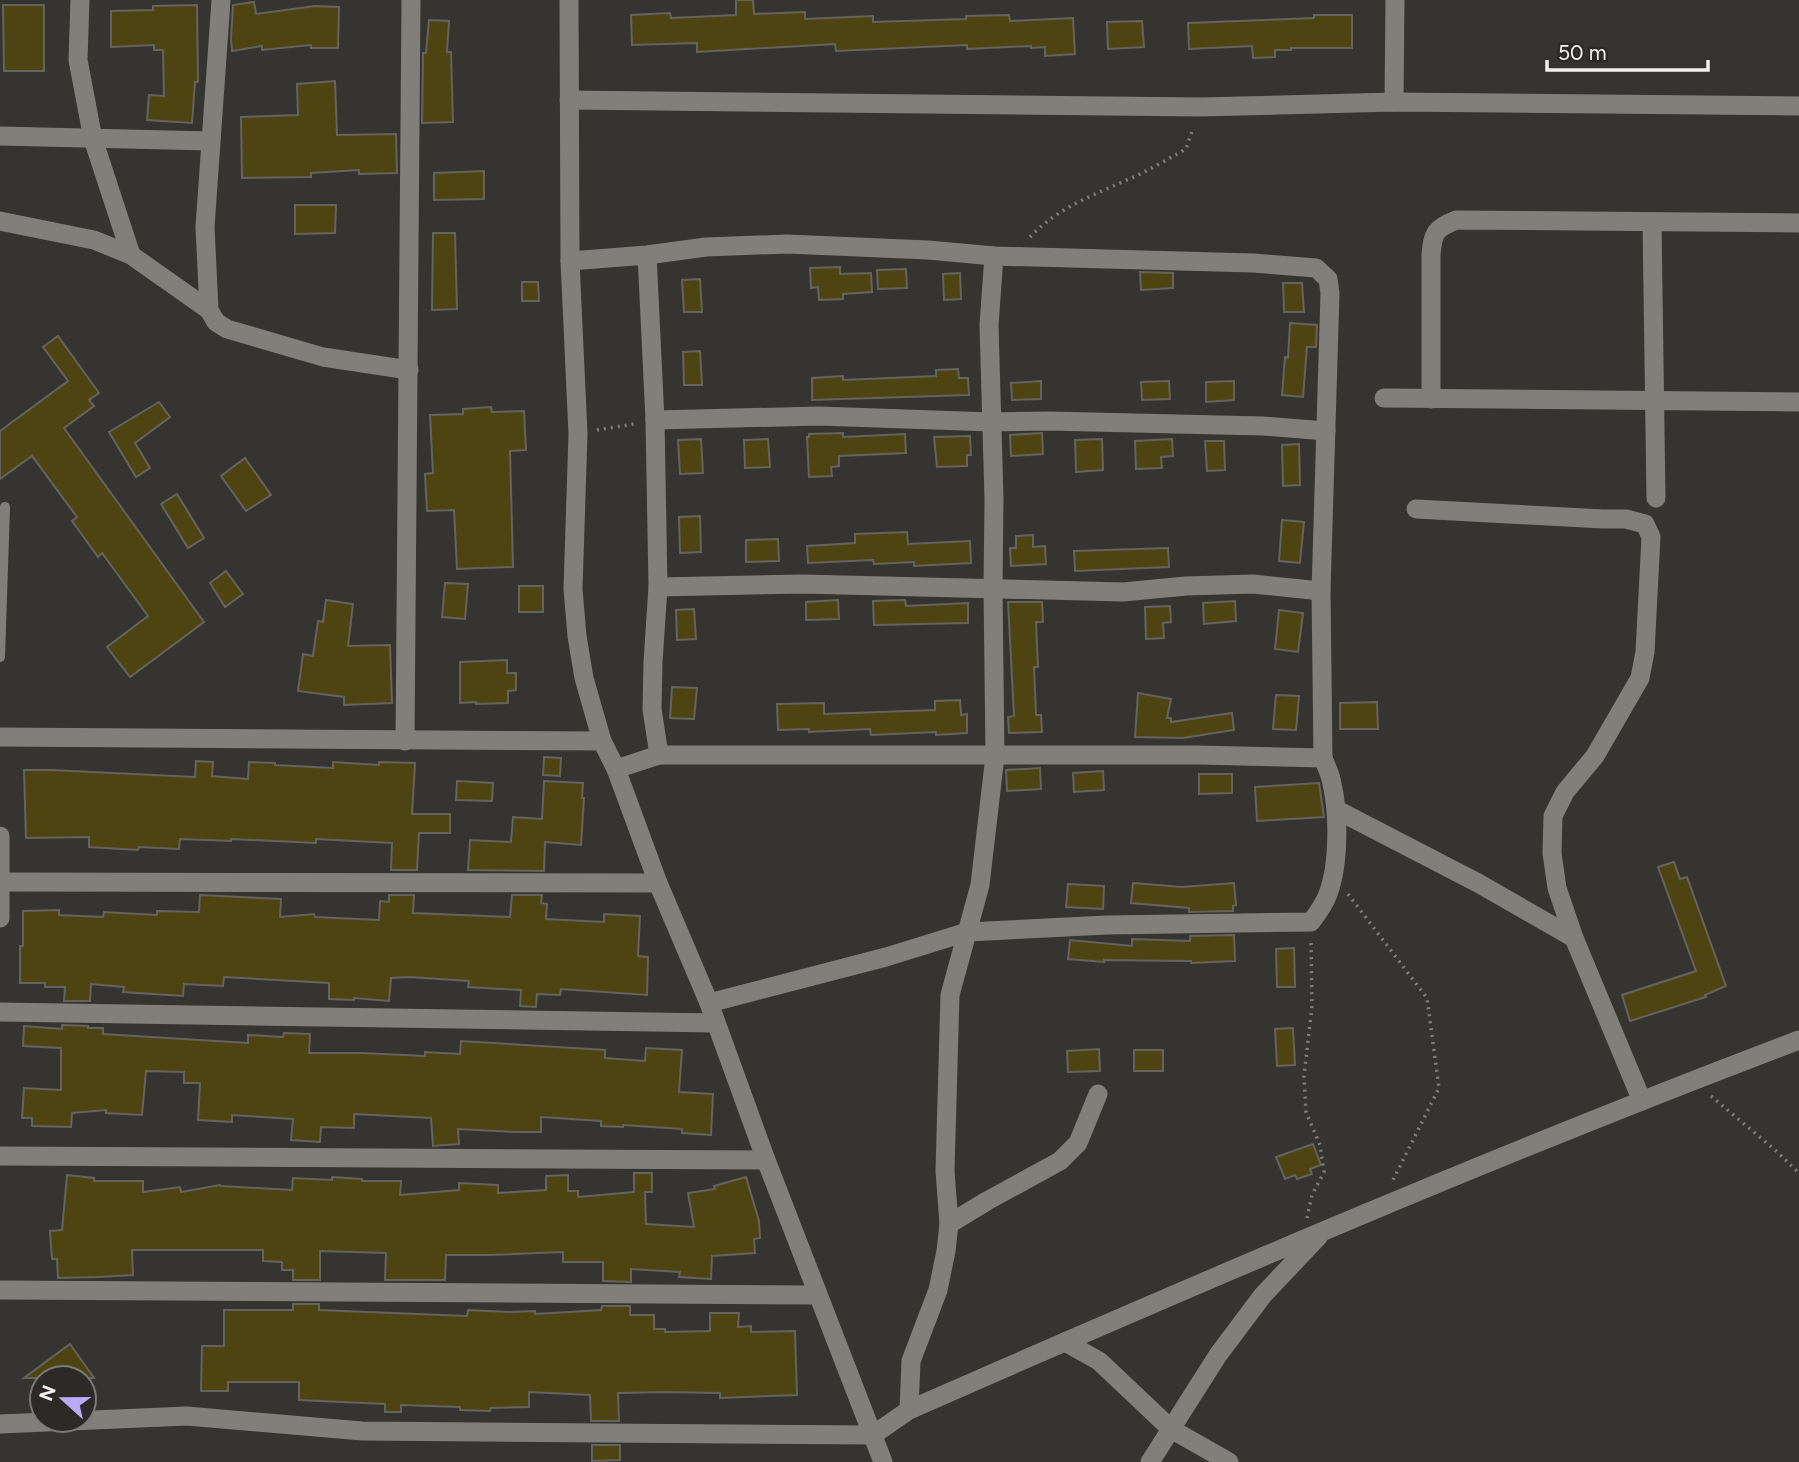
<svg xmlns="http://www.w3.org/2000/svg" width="1799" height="1462" viewBox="0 0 1799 1462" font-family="Figtree,sans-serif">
<rect width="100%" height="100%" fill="#353430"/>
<g fill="#4e4411" stroke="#64635f" stroke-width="2">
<path d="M 736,0 L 753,0 L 754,14 L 805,12 L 805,19 L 873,16 L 873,22 L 966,19 L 966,16 L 1009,15 L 1010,21 L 1073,18 L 1075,54 L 1045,56 L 1045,47 L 1031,48 L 1031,46 L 967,49 L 967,45 L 836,51 L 835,44 L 697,52 L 697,43 L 632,45 L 631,15 L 670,13 L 671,18 L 736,15 Z"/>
<path d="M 254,2 L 256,14 L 315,6 L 339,7 L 338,48 L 311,48 L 311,45 L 262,50 L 262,46 L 232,51 L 231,38 L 233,5 Z"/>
<path d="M 3,5 L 44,5 L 44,71 L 4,71 Z"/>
<path d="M 197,5 L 198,82 L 195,82 L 192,123 L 147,120 L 149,95 L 164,96 L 163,50 L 154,50 L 154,45 L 111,47 L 111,11 L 153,10 L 153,6 Z"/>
<path d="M 1314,15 L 1352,15 L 1352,48 L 1291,48 L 1291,50 L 1275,50 L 1275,57 L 1253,58 L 1252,46 L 1189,49 L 1188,23 L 1314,18 Z"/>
<path d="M 429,20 L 449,21 L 447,52 L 451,52 L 453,122 L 422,123 L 423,53 L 426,53 Z"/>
<path d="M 1142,21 L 1144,47 L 1108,49 L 1107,22 Z"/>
<path d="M 335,81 L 337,135 L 396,134 L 397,173 L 359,174 L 359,170 L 311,173 L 311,177 L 242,178 L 241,117 L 298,115 L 297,84 Z"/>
<path d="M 484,171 L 484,199 L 434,200 L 434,173 Z"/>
<path d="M 295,205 L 336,205 L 335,233 L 295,234 Z"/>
<path d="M 433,233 L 455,233 L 457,309 L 432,310 Z"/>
<path d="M 840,267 L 840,274 L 871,273 L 872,292 L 843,294 L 843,299 L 819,300 L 818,287 L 811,288 L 810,268 Z"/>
<path d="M 906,269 L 907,288 L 878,289 L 877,270 Z"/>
<path d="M 1140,272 L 1173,273 L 1173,288 L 1141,290 Z"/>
<path d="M 960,273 L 961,299 L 944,300 L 943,274 Z"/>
<path d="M 700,279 L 702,312 L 684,312 L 682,280 Z"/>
<path d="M 522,282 L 538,282 L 539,301 L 522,301 Z"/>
<path d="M 1283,283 L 1302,283 L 1304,312 L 1284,312 Z"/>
<path d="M 1290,323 L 1317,325 L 1316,347 L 1307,347 L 1303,397 L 1282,395 L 1285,357 L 1288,358 Z"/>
<path d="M 58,336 L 99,393 L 89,400 L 94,406 L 64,428 L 204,622 L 130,677 L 107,647 L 148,616 L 102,553 L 98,557 L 72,521 L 77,517 L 32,456 L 0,479 L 0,431 L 68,381 L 43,347 Z"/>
<path d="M 700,351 L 702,385 L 684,385 L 683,352 Z"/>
<path d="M 958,369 L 959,378 L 968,378 L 969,395 L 812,400 L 812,378 L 843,376 L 843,380 L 936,376 L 936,370 Z"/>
<path d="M 1041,381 L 1041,399 L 1012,400 L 1011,383 Z"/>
<path d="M 1169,381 L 1170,399 L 1142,400 L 1141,382 Z"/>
<path d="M 1234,381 L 1234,400 L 1206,402 L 1206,382 Z"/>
<path d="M 159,402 L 170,417 L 135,443 L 150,468 L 136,477 L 109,432 Z"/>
<path d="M 491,407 L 492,412 L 524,411 L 526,450 L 510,451 L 513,567 L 457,569 L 454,510 L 427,511 L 425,474 L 433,473 L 430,415 L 463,414 L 463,409 Z"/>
<path d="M 843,433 L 843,437 L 905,434 L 906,453 L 839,456 L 839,466 L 831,467 L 832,476 L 809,477 L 807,437 L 809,437 L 809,434 Z"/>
<path d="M 1042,433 L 1043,454 L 1011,456 L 1010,435 Z"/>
<path d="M 970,436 L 971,455 L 967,455 L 967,466 L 937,467 L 934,437 Z"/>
<path d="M 701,439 L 703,473 L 680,474 L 678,440 Z"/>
<path d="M 768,439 L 770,467 L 745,468 L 744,440 Z"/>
<path d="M 1102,439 L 1103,470 L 1076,472 L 1075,440 Z"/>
<path d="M 1172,439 L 1173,456 L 1161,457 L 1162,468 L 1136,469 L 1135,441 Z"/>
<path d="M 1205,441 L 1224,441 L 1225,470 L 1207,471 Z"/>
<path d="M 1299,444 L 1300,485 L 1283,486 L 1282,445 Z"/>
<path d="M 245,458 L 271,495 L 246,511 L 221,476 Z"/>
<path d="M 177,494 L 204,538 L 188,548 L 161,504 Z"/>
<path d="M 700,516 L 701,552 L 680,553 L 679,517 Z"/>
<path d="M 1282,520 L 1304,522 L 1300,563 L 1279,561 Z"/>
<path d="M 907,532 L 908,544 L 970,541 L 971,563 L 914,566 L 914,562 L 874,564 L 873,560 L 808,563 L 807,546 L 855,543 L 855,534 Z"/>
<path d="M 1033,535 L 1033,547 L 1045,546 L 1046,564 L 1011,566 L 1010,548 L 1016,548 L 1016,536 Z"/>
<path d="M 778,539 L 779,561 L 746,562 L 746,540 Z"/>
<path d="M 1168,548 L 1169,567 L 1075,571 L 1074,551 Z"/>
<path d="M 226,571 L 243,594 L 225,607 L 210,583 Z"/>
<path d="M 445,583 L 468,584 L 465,619 L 442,617 Z"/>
<rect x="519" y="586" width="24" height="26"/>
<path d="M 326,600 L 353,604 L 348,646 L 390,645 L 392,703 L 344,705 L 344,697 L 298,691 L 303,654 L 313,656 L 318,621 L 323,622 Z"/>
<path d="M 838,600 L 839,619 L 806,620 L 806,602 Z"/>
<path d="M 905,600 L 906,606 L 968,603 L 968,623 L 874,625 L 873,601 Z"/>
<path d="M 1235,601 L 1236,621 L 1204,624 L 1203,603 Z"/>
<path d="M 1008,602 L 1042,602 L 1043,622 L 1036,622 L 1038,667 L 1034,667 L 1036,715 L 1041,715 L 1042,732 L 1009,733 L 1008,717 L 1014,716 Z"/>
<path d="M 1170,606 L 1171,622 L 1163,623 L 1164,638 L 1146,639 L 1145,607 Z"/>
<path d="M 694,609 L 696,639 L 677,640 L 676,610 Z"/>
<path d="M 1279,610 L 1303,613 L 1298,652 L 1275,649 Z"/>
<path d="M 507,660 L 507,673 L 516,673 L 516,690 L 508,691 L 508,703 L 476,704 L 476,702 L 460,703 L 460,662 Z"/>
<path d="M 672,687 L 697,688 L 694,719 L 670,718 Z"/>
<path d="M 1138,693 L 1171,699 L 1167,718 L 1171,718 L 1171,722 L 1232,713 L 1234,730 L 1183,738 L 1135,737 Z"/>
<path d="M 1276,695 L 1299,696 L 1296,730 L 1273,729 Z"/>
<path d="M 960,700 L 961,715 L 967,714 L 967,733 L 936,735 L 936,732 L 871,735 L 870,729 L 809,732 L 809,729 L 778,730 L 777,704 L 824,703 L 824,714 L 935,710 L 935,701 Z"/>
<path d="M 1377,702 L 1378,729 L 1340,729 L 1340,703 Z"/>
<path d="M 544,757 L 561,758 L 560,776 L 543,775 Z"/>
<path d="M 196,761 L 213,762 L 212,776 L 248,779 L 249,762 L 275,763 L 275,765 L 333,768 L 333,762 L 379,765 L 379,762 L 415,763 L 412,814 L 450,814 L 450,833 L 419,833 L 417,870 L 391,870 L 392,843 L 316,839 L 316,843 L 231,839 L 231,841 L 180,839 L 179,849 L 139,847 L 138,850 L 89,847 L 89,837 L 26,838 L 24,770 L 51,770 L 195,777 Z"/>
<path d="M 1040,768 L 1041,789 L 1007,791 L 1006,770 Z"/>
<path d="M 1103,771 L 1104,790 L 1074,792 L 1073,773 Z"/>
<path d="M 1199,774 L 1232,774 L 1232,793 L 1199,794 Z"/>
<path d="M 457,781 L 493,783 L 492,801 L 456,800 Z"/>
<path d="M 544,781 L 583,783 L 582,798 L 584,798 L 581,845 L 545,842 L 544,871 L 468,870 L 470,840 L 511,842 L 513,817 L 542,819 Z"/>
<path d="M 1319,783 L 1324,817 L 1257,821 L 1255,787 Z"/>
<path d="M 1674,862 L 1680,879 L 1687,877 L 1726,986 L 1705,995 L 1706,997 L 1630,1021 L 1622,995 L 1696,971 L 1658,867 Z"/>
<path d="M 1133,883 L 1182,887 L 1234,883 L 1236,905 L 1233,906 L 1233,911 L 1189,912 L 1189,908 L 1131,903 Z"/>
<path d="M 1068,884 L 1104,886 L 1103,909 L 1066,907 Z"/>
<path d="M 200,895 L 281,899 L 280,917 L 314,914 L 315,917 L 379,920 L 380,901 L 389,902 L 389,895 L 414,895 L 413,913 L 510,917 L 512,895 L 542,895 L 541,903 L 547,904 L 546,919 L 604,922 L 604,914 L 640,916 L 638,956 L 648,957 L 647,995 L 561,989 L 560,995 L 537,994 L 536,1007 L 520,1006 L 521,990 L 468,987 L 469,981 L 409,977 L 391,978 L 389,1001 L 354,998 L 354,1000 L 329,999 L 329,983 L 224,977 L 223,986 L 184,984 L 183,996 L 123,992 L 124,987 L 91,984 L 90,1001 L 64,1001 L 65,987 L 45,987 L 45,983 L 20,983 L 20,946 L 23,946 L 23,911 L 59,910 L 59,915 L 103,917 L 104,912 L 157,915 L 157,911 L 199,912 Z"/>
<path d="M 1234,935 L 1235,961 L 1191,963 L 1191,961 L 1104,960 L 1104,962 L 1068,959 L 1070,940 L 1132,946 L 1132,939 L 1190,941 L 1190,936 Z"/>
<path d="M 1294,948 L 1295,987 L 1277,987 L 1276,949 Z"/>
<path d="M 62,1025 L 88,1026 L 88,1028 L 103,1028 L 103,1034 L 248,1043 L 248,1035 L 283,1037 L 284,1033 L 310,1034 L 309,1053 L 362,1053 L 425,1056 L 425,1052 L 460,1054 L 461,1041 L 605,1050 L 605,1058 L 645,1061 L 646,1048 L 682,1050 L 679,1092 L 713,1094 L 711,1135 L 682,1133 L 682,1129 L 623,1125 L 623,1127 L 601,1126 L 601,1121 L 541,1117 L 541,1132 L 515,1132 L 458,1129 L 459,1144 L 433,1146 L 431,1118 L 354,1114 L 354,1128 L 321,1127 L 320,1142 L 291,1140 L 293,1119 L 232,1115 L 232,1122 L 198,1120 L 200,1083 L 184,1083 L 184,1072 L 146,1071 L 142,1115 L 106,1113 L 106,1110 L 72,1113 L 71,1127 L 32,1126 L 32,1118 L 22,1118 L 24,1088 L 61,1090 L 61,1048 L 23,1046 L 24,1026 L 62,1029 Z"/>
<path d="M 1293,1028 L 1295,1065 L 1277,1066 L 1275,1029 Z"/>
<path d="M 1099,1049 L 1100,1071 L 1068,1072 L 1067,1051 Z"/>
<rect x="1134" y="1050" width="29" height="21"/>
<path d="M 1313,1144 L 1321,1165 L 1310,1169 L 1312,1174 L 1297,1179 L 1295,1175 L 1285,1179 L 1276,1157 Z"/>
<path d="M 634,1173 L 652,1173 L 652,1192 L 645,1192 L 646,1224 L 694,1227 L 688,1193 L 715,1189 L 714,1186 L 746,1177 L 759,1221 L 760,1238 L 754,1239 L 755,1253 L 712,1256 L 711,1279 L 679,1277 L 680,1272 L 631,1269 L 631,1282 L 603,1281 L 603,1262 L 563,1262 L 563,1252 L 490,1255 L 446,1255 L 445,1280 L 385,1280 L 386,1253 L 320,1251 L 320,1280 L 293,1280 L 293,1270 L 282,1270 L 282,1262 L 263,1261 L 263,1250 L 132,1250 L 133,1275 L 98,1277 L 58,1278 L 57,1259 L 52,1259 L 50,1231 L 62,1230 L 67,1175 L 94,1178 L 94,1181 L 143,1181 L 143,1192 L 180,1187 L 181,1192 L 220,1185 L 221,1186 L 292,1190 L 293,1178 L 332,1180 L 332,1177 L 362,1179 L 362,1181 L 401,1181 L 400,1195 L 459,1190 L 459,1183 L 498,1185 L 498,1193 L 546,1190 L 546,1176 L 568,1175 L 568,1191 L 578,1191 L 578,1197 L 634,1192 Z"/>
<path d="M 293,1304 L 319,1304 L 319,1310 L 467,1316 L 468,1310 L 509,1312 L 535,1311 L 535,1314 L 601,1310 L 602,1306 L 630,1306 L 630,1315 L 654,1315 L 654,1329 L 665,1329 L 665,1332 L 710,1331 L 710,1313 L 739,1313 L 738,1327 L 751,1326 L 751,1332 L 795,1331 L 797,1395 L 720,1398 L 720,1393 L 664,1392 L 618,1393 L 619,1421 L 591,1421 L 590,1395 L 529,1392 L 529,1407 L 491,1408 L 490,1411 L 460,1410 L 460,1407 L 401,1405 L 401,1412 L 385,1412 L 385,1404 L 299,1400 L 299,1382 L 228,1382 L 228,1391 L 201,1391 L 202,1346 L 224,1346 L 224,1310 L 293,1310 Z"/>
<path d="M 70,1344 L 94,1378 L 24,1378 Z"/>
<path d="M 592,1445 L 620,1445 L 620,1460 L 592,1461 Z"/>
</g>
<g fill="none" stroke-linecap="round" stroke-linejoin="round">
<g stroke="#807f7c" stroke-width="3.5" stroke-dasharray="2 5" stroke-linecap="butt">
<path d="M 1030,237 C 1059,206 1101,192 1138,175 C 1154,167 1170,158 1186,149 L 1193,128"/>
<path d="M 597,430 L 634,424"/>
<path d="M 1348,894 L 1427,998 L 1439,1088 L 1393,1180"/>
<path d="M 1711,1096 L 1774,1149 L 1799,1173"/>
<path d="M 1307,1218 L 1312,1195 L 1324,1172 L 1320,1145 L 1306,1112 L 1304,1076 L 1312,1006 L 1311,942"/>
</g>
<path stroke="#807f7a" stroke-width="10" d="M 0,657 L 5,507"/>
<g stroke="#807f7a" stroke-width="19">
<path d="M 80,0 L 78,60 L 93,139 L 131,255"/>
<path d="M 221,0 L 205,227 L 209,310 L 216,322 L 227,329 L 323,357 L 409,370"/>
<path d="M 569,0 L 570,261 L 578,434 L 573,589 L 577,636 L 584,678 L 602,741 L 616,769 L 658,883 L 709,1003 L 766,1160 L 883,1462"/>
<path d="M 569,100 L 1200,107 L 1394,102 L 1799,106"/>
<path d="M 1394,102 L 1395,0"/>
<path d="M 0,136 L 210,141"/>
<path d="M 0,221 L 94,240 L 131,255 L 209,310"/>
<path d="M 1652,222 L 1656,498"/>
<path d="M 570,261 L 647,255 L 706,247 L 787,244 L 928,250 L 994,256 L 1253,263 L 1316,268 L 1328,279 L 1330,293 L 1321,591 L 1323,758 L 1199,755 L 659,755 L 652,709 L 653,662 L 658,587 L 655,420 L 647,255"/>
<path d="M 1384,398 L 1799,402"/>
<path d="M 1431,399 L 1431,255 C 1433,232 1435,229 1456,220 L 1799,223"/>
<path d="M 655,420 L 819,416 L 992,422 L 1049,421 L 1263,426 L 1326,431"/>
<path d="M 1416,509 L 1603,519 L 1626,519 L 1645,524 L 1651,537 L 1645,652 L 1640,678 L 1595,756 L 1565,792 L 1553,816 L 1552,853 L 1557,888 L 1574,938 L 1642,1101"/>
<path d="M 658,587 L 803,584 L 1123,592 L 1186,586 L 1253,584 L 1321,591"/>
<path d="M 0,737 L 602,741"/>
<path d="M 405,741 L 411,0"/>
<path d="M 616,769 L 659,755"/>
<path d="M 1337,810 L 1478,883 L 1574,938"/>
<path d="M 0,836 L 0,918"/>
<path d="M 1,882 L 658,883"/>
<path d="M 709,1003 L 886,957 L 967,932 L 1107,925 L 1311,922 C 1318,913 1324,905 1328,894 C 1339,865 1339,814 1332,784 C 1331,775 1326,766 1323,758"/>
<path d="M 0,1012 L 715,1023"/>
<path d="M 0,1156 L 766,1160"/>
<path d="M 949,1224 L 987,1201 L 1060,1161 L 1078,1143 L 1098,1094"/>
<path d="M 0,1290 L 818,1295"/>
<path d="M 1065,1342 L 1099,1361 L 1171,1429 L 1229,1462"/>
<path d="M 909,1410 L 911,1361 L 938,1290 L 946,1251 L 949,1224 L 945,1171 L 950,995 L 980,885 L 995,756 L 993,589 L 994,499 L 989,325 L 994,256"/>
<path d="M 0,1424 L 187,1416 L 362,1431 L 873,1435 L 909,1410 C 1203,1281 1498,1154 1799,1040"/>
<path d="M 1150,1462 L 1218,1355 L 1263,1295 L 1318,1237"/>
</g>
</g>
<g transform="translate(63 1399) rotate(291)"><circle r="33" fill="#2b2a26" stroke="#7b7a76" stroke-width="2"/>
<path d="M0-5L12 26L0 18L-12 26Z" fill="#bbaaf6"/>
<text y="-10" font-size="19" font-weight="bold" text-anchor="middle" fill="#f2f1ef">N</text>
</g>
<path d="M1547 60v10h161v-10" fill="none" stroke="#f2f1ef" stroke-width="3.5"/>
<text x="1558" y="60" font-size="21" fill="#f2f1ef" stroke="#2b2a26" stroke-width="5" paint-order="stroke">50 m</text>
</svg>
